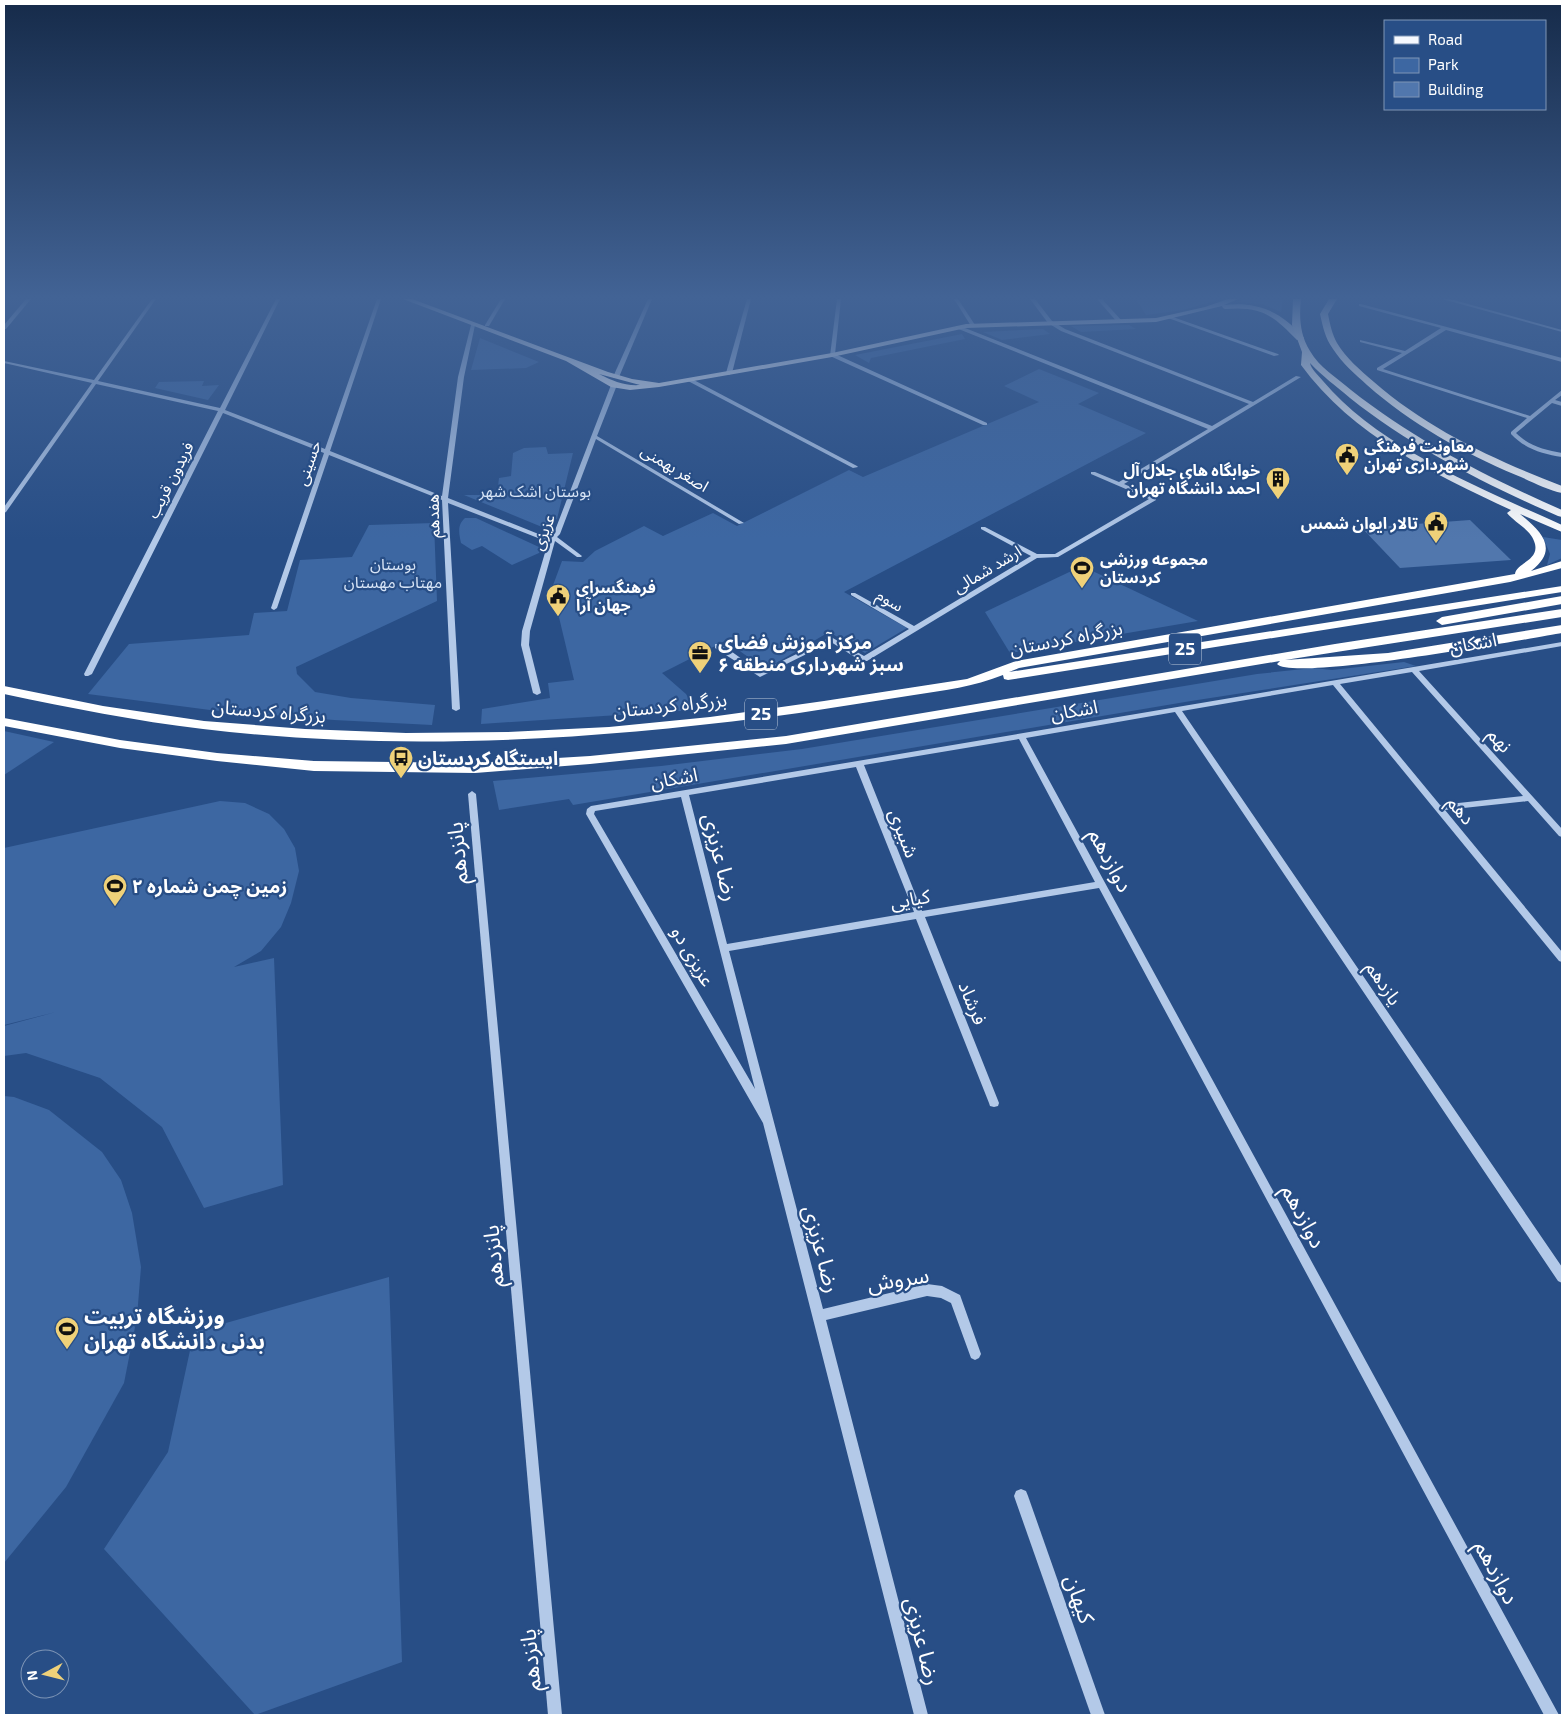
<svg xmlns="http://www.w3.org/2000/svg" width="1566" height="1719" viewBox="0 0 1566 1719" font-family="'Exo 2','Noto Sans Arabic',sans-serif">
<rect width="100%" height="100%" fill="#284e86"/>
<g fill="#3d67a2">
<path d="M 1136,299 L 1221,299 L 1183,310 L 1146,315 Z"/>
<path d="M 1245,299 L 1283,299 L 1281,312 L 1262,304 L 1237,302 Z"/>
<path d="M 1129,325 L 1136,329 L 1081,332 L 1071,326 Z"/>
<path d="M 1043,329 L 1050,334 L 1002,340 L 983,332 Z"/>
<path d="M 962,334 L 965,339 L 871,358 L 869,363 L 855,355 Z"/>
<path d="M 480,338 L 539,362 L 526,368 L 471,370 Z"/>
<path d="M 1039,369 L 1099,393 L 1078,404 L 1146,433 L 844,592 L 907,628 L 865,653 L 829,632 L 766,669 L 725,641 L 662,673 L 686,694 L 695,710 L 481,724 L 482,709 L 550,698 L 548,683 L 574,680 L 552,588 L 562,561 L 583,562 L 595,551 L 644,526 L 663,536 L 713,513 L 737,526 L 849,470 L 863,477 L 1039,402 L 1004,386 Z"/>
<path d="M 204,381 L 202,386 L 219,385 L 208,400 L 155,388 L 159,382 Z"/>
<path d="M 546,447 L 548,454 L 573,453 L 557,519 L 542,527 L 464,495 L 497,495 L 499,478 L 511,476 L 513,453 L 524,448 Z"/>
<path d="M 465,518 L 476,518 L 539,547 L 541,550 L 539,553 L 512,565 L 482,546 L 472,550 L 461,543 C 459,533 457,525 465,518 Z"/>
<path d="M 434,523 L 437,601 L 296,667 L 297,674 L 315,692 L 351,698 L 435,705 L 432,725 L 334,720 L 210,710 L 88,694 L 129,644 L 249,635 L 254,613 L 287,611 L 300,560 L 352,557 L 369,525 Z"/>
<path d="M 1543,537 L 1562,540 L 1562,558 L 1547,565 L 1550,554 Z"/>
<path d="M 1082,566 L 1198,621 L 1010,653 L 985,612 Z"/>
<path d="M 1404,662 L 1416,666 L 1191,701 L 573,805 L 569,799 L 499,810 L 493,781 L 661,766 L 802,749 L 1257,674 L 1313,668 L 1332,670 Z"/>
<path d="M 4,731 L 54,742 L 4,775 Z"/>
<path d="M 220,801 L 245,803 L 269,814 L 284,829 L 295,848 L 299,871 L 291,903 L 281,927 L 261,951 L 234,967 L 274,958 L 283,1185 L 204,1208 L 162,1127 L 100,1078 L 26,1053 L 4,1056 L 4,1026 L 56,1012 L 4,1025 L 4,848 Z"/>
<path d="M 4,1096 L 14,1097 L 49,1110 L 102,1152 L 121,1180 L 132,1213 L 141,1267 L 137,1317 L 124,1383 L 66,1487 L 4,1563 Z"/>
<path d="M 389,1277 L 402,1662 L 255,1715 L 104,1549 L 168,1452 L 194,1332 Z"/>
</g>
<path fill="#5177ad" d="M 1470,520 L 1511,560 L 1400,568 L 1362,528 Z"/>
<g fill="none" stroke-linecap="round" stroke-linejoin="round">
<g fill="#b3c9e8" fill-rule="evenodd">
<path d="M 26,299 L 31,299 L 6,329 L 4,329 L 4,325 Z"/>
<path d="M 152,299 L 156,299 L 98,381 L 220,408 L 276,299 L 280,299 L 225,410 L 325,449 L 377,299 L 381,299 L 330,451 L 442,496 L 458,377 L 471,325 L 473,324 L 475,325 L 464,377 L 448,498 L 541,535 L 551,535 L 554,533 L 611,385 L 614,383 L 617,385 L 597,436 L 744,523 L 739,524 L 596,439 L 560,534 L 557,537 L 582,556 L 581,557 L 577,557 L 555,541 L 530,631 L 529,645 L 541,693 L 537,695 L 533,693 L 521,645 L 522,631 L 549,539 L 538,538 L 448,503 L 460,709 L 456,711 L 452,709 L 442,500 L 329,455 L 277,608 L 274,610 L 272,609 L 271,608 L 324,453 L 223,413 L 92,674 L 88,676 L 85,676 L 84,674 L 218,411 L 96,384 L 6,512 L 4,513 L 4,507 L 92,383 L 4,363 L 4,361 L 94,380 Z"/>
<path d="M 501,299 L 505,299 L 489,326 L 485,326 L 485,325 Z"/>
<path d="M 648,299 L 652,299 L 619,377 L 614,378 L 613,377 Z"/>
<path d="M 747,299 L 751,299 L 732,373 L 729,375 L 726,373 Z"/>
<path d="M 837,299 L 841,299 L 835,354 L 987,423 L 987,425 L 983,425 L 830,356 Z"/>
<path d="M 954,299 L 958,299 L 975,325 L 975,326 L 971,326 Z"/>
<path d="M 1030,299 L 1035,299 L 1052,321 L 1065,329 L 1253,402 L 1296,376 L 1301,377 L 1124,484 L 1156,498 L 1156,500 L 1058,557 L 1037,558 L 867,661 L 861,661 L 831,642 L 760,677 L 715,648 L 715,644 L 721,644 L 760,672 L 831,637 L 864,656 L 909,629 L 851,595 L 851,593 L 855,593 L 914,626 L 1031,556 L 981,529 L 981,527 L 985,527 L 1037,554 L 1055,554 L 1149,499 L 1091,474 L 1091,472 L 1095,472 L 1119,482 L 1208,429 L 956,328 L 956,326 L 960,326 L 1212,426 L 1249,404 L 1061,331 L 1048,323 Z"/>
<path d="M 1097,299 L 1102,299 L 1122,321 L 1122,323 L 1118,323 Z"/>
<path d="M 1442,299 L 1450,299 L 1562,330 L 1562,332 Z"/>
<path d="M 1361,304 L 1562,358 L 1562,362 L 1446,330 L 1383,369 L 1530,416 L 1562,390 L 1562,395 L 1555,400 L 1562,402 L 1562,406 L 1552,403 L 1516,433 C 1529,446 1545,450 1562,453 L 1562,457 C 1543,454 1525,449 1511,434 L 1511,432 L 1527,418 L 1377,370 L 1377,368 L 1402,353 L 1360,342 L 1360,340 L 1405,351 L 1441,328 L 1359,306 L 1359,304 Z"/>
<path d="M 1170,316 L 1278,354 L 1279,355 L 1274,356 L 1168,318 L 1168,317 Z"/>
<path d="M 690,378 L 857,466 L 858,467 L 853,468 L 688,381 L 688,379 Z"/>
<path d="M 1562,642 L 1562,646 L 1419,671 L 1562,829 L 1562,837 L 1559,836 L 1528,801 L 1445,810 L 1562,952 L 1562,962 L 1559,961 L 1333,685 L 1182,711 L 1562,1267 L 1562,1283 L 1558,1281 L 1175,712 L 1026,738 L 1559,1715 L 1544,1715 L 1099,888 L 925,917 L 999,1103 L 998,1106 L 994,1107 L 990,1106 L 989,1103 L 916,919 L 729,951 L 823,1309 L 927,1284 L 942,1286 L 960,1295 L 981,1354 L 979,1358 L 975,1360 L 971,1358 L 951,1303 L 941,1298 L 927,1296 L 826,1320 L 928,1715 L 914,1715 L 763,1123 L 586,814 L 587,809 L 591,806 ZM 1412,672 L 1523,796 L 1440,805 L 1340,684 ZM 1019,739 L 1095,882 L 922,911 L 864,765 ZM 856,767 L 914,912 L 727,944 L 689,795 ZM 681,797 L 755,1089 L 594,814 L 595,811 Z"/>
<path d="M 472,791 L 476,794 L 562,1715 L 548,1715 L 468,794 Z"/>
<path d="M 1021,1489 L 1026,1491 L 1028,1496 L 1105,1715 L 1091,1715 L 1014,1496 L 1016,1491 Z"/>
</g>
<path fill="#f5f8fe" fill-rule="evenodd" d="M 403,299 L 412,299 L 608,372 L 632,379 L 659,383 L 832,353 L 966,324 L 1156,318 L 1205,307 L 1228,299 L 1238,299 L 1224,305 C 1258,301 1282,312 1304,338 L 1297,340 C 1273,315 1261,306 1225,309 L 1223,308 L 1222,306 L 1156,322 L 966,328 L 832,357 L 659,387 L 630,390 L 611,387 L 566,361 ZM 599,374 L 640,385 C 624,386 613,381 599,374 Z"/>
<g fill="#fff" fill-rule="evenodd">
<path d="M 1293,299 L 1301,299 C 1299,317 1300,335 1310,351 C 1319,367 1337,378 1351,390 C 1416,441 1487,477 1562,510 L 1562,517 L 1558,516 C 1485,484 1413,448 1350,398 C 1336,386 1322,376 1310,363 C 1311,369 1318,375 1323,381 C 1378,447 1484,490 1562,525 L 1562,532 L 1520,514 C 1541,531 1560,549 1531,571 L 1562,561 L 1562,568 L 1510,582 L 1019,668 L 1009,672 L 1562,586 L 1562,592 L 1008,680 L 1004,679 L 1003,675 C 973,687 945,690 914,695 C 876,701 837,707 799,713 C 601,740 402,753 203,729 C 136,721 70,708 4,694 L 4,686 L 103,706 L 204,721 L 305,729 L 406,733 L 507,732 L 609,727 L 710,717 L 824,701 L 967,679 L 1016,661 L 1515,574 C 1516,563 1539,561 1535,544 C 1532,530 1515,523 1507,513 L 1511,510 C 1434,474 1352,435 1301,365 L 1302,352 L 1292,325 Z"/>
<path d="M 1329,299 L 1337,299 L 1328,314 C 1330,324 1332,334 1337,343 C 1346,358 1360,370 1374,382 C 1429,430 1495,460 1562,486 L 1562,493 C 1547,490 1531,481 1516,475 C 1462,452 1411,424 1367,385 C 1355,374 1342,363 1333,349 C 1325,338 1323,327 1320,314 Z"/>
<path d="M 1562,596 L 1562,604 L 1442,625 L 1436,621 L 1442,617 Z"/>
<path d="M 1562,609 L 1562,617 L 1285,660 L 1388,653 L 1562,625 L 1562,633 C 1527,639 1292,682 1277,664 L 1280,661 L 786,744 L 590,764 L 475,773 L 314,771 L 217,761 L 120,748 L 4,726 L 4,718 L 120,740 L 217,753 L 314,761 L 475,763 L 590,756 L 786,736 L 1335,644 Z"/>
</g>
</g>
<linearGradient id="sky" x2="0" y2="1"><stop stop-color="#162b4a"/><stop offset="0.55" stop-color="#426395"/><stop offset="1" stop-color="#426395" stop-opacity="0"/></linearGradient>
<rect width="1566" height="540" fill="url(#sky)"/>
<defs>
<symbol id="civic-pin" viewBox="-11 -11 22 30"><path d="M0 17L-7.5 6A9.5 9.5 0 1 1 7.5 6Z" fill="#efd179" stroke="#284e86"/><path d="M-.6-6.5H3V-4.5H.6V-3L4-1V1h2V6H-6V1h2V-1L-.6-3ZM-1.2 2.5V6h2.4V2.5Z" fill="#111"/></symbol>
<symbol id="building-pin" viewBox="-11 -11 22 30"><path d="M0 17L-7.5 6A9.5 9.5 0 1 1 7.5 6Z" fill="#efd179" stroke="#284e86"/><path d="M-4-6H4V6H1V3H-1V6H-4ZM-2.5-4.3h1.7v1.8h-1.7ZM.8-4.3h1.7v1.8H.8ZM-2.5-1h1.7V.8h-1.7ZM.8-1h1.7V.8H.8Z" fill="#111"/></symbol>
<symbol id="stadium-pin" viewBox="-11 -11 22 30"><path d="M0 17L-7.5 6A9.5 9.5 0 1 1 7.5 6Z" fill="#efd179" stroke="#284e86"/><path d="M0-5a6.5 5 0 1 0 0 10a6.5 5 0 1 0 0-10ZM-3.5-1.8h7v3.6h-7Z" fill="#111"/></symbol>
<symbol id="office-pin" viewBox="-11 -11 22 30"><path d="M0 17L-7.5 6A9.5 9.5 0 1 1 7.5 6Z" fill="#efd179" stroke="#284e86"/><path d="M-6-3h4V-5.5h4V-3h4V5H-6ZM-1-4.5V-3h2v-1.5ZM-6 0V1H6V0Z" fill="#111"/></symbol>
<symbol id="bus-pin" viewBox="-11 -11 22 30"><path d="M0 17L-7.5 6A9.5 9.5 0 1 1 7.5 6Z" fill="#efd179" stroke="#284e86"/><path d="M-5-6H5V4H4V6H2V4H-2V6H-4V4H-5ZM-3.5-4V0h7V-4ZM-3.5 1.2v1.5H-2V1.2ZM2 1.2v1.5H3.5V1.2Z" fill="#111"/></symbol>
</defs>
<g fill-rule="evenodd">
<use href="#civic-pin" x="1333" y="441" width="28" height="38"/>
<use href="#building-pin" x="1264" y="465" width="28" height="38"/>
<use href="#civic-pin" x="1422" y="509" width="28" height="38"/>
<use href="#stadium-pin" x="1068" y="554" width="28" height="38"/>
<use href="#civic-pin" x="544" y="582" width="28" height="38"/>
<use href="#office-pin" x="686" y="639" width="28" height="38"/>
<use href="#bus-pin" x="387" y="744" width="28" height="38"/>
<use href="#stadium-pin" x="101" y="872" width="28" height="38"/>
<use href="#stadium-pin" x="53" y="1315" width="28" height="38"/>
</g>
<g text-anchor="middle" stroke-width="4.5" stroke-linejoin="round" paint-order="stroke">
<g font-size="16" font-weight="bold" fill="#fff" stroke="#284e86" text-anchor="start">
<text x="1364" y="452">معاونت فرهنگی<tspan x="1364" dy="18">شهرداری تهران</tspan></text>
<text x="1260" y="476" text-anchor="end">خوابگاه های جلال آل<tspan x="1260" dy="18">احمد دانشگاه تهران</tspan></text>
<text x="1418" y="529" text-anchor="end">تالار ایوان شمس</text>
<text x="1100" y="565">مجموعه ورزشی<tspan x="1100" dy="18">کردستان</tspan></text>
<text x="576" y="593">فرهنگسرای<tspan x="576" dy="18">جهان آرا</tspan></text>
</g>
<g font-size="16" fill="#fff" stroke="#284e86">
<text transform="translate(308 463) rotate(-71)" y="6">حسینی</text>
<text transform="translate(675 468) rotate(31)" y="6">اصغر بهمنی</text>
<text transform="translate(170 480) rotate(-63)" y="6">فریدون قریب</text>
<text transform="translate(433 516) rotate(-91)" y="6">هفدهم</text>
<text transform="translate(543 532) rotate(-69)" y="6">عزیزی</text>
<text transform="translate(987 569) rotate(-31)" y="6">ارشد شمالی</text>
<text transform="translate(890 600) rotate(30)" y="6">سوم</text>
</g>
<g font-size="16" fill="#d7e4f6" stroke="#284e86">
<text x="535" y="497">بوستان اشک شهر</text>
<text x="393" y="570">بوستان<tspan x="393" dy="18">مهتاب مهستان</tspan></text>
</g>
<g fill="#284e86" stroke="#becadb" stroke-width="1">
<rect x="1169" y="633.5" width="32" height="31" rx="4"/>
<rect x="745" y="698.5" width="32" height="31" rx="4"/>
</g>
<g font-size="18" font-weight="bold" fill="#fff">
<text x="1185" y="655">25</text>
<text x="761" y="720">25</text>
</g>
<g font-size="19" fill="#fff" stroke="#284e86">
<text transform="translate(1066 638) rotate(-11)" y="7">بزرگراه کردستان</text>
<text transform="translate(1473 643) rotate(-10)" y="7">اشکان</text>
<text transform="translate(670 705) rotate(-6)" y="7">بزرگراه کردستان</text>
<text transform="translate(1074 710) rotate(-10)" y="7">اشکان</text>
<text transform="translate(269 711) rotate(5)" y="7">بزرگراه کردستان</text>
<text transform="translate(1500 740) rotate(48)" y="7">نهم</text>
<text transform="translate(674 778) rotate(-10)" y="7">اشکان</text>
<text transform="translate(1461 810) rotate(50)" y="7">دهم</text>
<text transform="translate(904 833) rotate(69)" y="7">شبیری</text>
<text transform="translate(910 899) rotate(-10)" y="7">کیایی</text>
<text transform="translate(693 956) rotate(60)" y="7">عزیزی دو</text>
<text transform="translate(1384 983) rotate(56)" y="7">یازدهم</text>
<text transform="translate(973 1003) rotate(68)" y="7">فرشاد</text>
</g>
<g font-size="19" font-weight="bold" fill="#fff" stroke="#284e86" text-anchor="start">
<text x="718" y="649">مرکز آموزش فضای<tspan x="718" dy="22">سبز شهرداری منطقه ۶</tspan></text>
<text x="418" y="765">ایستگاه کردستان</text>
<text x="132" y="893">زمین چمن شماره ۲</text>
</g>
<g font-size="22" fill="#fff" stroke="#284e86">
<text transform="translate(457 853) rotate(-95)" y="8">پانزدهم</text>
<text transform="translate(721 857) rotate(76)" y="8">رضا عزیزی</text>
<text transform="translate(1111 860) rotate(62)" y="8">دوازدهم</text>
<text transform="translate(1304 1216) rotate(62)" y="8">دوازدهم</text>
<text transform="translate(822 1249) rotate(75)" y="8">رضا عزیزی</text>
<text transform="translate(493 1256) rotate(-95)" y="8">پانزدهم</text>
<text transform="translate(898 1279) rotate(-9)" y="8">سروش</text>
<text transform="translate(1497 1572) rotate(62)" y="8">دوازدهم</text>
<text transform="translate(1080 1599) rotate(71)" y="8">کیهان</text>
<text transform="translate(923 1641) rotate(76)" y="8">رضا عزیزی</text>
<text transform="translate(530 1660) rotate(-95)" y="8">پانزدهم</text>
</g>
<g font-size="22" font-weight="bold" fill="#fff" stroke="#284e86" text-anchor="start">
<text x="84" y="1324">ورزشگاه تربیت<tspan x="84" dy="25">بدنی دانشگاه تهران</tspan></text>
</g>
</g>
<rect width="1566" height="1719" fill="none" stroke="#ffffff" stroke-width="10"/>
<rect x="1384" y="20" width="162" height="90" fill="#284e86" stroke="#7e95b6"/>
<rect x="1394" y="36" width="25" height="8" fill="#f5f8fe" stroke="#7e95b6"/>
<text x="1428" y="45" font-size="15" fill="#ffffff">Road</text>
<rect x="1394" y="58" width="25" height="15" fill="#3d67a2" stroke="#7e95b6"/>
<text x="1428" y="70" font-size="15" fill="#ffffff">Park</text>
<rect x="1394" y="82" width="25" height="15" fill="#5177ad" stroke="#7e95b6"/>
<text x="1428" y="95" font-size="15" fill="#ffffff">Building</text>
<g transform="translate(45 1674) rotate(263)"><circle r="24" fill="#284e86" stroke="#7e95b6"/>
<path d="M0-4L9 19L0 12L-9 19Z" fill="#efd179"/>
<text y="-8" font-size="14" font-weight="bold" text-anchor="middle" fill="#ffffff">N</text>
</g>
</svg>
